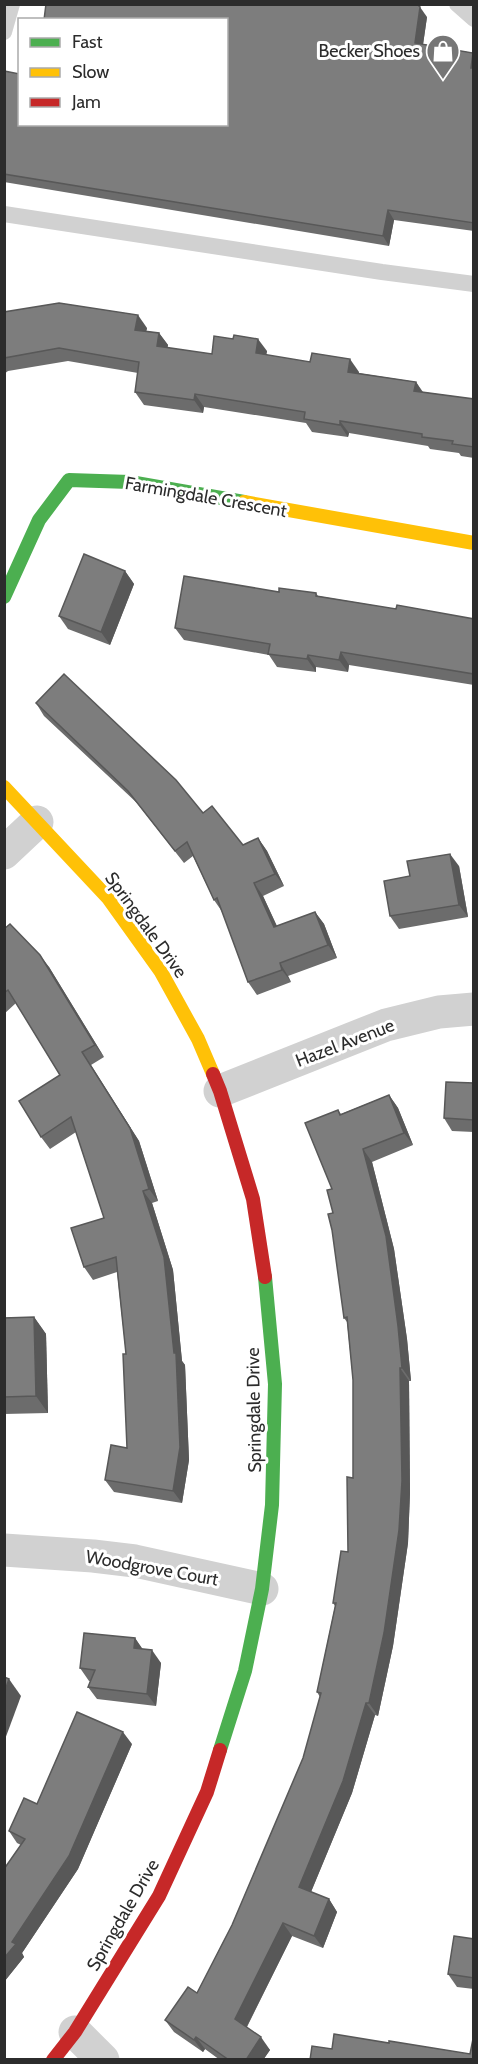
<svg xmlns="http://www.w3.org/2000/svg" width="478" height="2064" viewBox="0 0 478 2064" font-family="Cabin,sans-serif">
<rect width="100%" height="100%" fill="#fff"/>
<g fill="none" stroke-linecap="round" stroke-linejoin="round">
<g stroke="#d1d1d1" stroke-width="16">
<path d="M 457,4 L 474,19"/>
<path d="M 4,32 L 12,4"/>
<path d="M 4,214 L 382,272 L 474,284"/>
</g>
<g stroke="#d1d1d1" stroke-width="33">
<path d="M 4,853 L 37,822"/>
<path d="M 220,1091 L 386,1025 L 439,1012 L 474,1009"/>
<path d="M 4,1550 L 93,1556 L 135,1561 L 262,1589"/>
<path d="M 75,2032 L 103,2060"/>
</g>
<g stroke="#4caf50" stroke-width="14">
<path d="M 4,597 L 39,520 L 69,480 L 130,482 L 244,502"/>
<path d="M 220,1750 L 245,1671 L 262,1589 L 272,1505 L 275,1384 L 265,1277"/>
</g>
<g stroke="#ffc107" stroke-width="14">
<path d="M 244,502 L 474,543"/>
<path d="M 4,787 L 108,898 L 161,972 L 198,1039 L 213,1074"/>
</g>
<g stroke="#c62828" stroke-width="14">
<path d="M 213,1074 L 220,1091 L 253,1199 L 265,1277"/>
<path d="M 53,2060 L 75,2032 L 159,1896 L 207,1792 L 220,1750"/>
</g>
</g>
<g fill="#6c6c6c">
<path d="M 427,17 L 423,44 L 473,53 L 474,54 L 474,231 L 394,220 L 389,246 L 4,182 L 4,71 L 20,124 Z"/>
<path d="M 4,312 L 147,328 L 146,331 L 159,333 L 168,345 L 167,348 L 212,354 L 267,351 L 266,355 L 359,372 L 358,373 L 416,382 L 423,392 L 474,399 L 474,458 L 461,456 L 459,453 L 430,449 L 428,446 L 349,433 L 348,437 L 312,432 L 306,423 L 204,407 L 203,413 L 144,405 L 135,392 L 138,373 L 68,361 L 8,371 L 4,374 Z"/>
<path d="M 125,571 L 134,584 L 110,645 L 68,629 L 59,616 Z"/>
<path d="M 279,592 L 316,593 L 318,596 L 396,609 L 474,619 L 474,685 L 349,665 L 348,672 L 316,667 L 316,672 L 277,667 L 269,655 L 184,640 L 175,628 Z"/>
<path d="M 36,703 L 203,813 L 243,845 L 258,838 L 267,851 L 284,886 L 263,896 L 277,926 L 315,912 L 324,924 L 337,958 L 288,976 L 291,982 L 257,995 L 248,982 L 223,913 L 214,900 L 193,856 L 184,863 L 137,803 L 44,716 Z"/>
<path d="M 459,866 L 468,917 L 399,929 L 390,916 L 410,876 Z"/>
<path d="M 4,929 L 49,967 L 104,1057 L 91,1065 L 139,1141 L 158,1201 L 152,1203 L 173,1270 L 182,1361 L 185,1365 L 189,1460 L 182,1503 L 114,1492 L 105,1480 L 127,1448 L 126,1354 L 117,1272 L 93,1280 L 84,1267 L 104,1218 L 76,1132 L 50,1149 L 41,1137 L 60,1075 L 16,1003 L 4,1014 Z"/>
<path d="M 474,1083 L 474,1132 L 452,1131 L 444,1118 Z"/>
<path d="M 389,1095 L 398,1108 L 413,1145 L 372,1162 L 394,1249 L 407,1339 L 411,1381 L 409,1381 L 410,1493 L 408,1543 L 393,1646 L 378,1716 L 375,1715 L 352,1793 L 311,1892 L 329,1899 L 337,1912 L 323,1948 L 292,1936 L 247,2027 L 270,2050 L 263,2060 L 220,2060 L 205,2049 L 203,2052 L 174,2032 L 165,2020 L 197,1993 L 232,1925 L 303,1758 L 320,1697 L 317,1692 L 335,1606 L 333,1603 L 348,1552 L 353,1478 L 353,1380 L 347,1322 L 344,1318 L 333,1213 L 332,1189 L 338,1110 L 341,1114 Z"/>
<path d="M 34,1317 L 46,1334 L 48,1413 L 4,1414 L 4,1318 Z"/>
<path d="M 135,1638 L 142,1649 L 161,1663 L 156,1706 L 97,1699 L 88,1687 L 90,1681 L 89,1681 L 80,1668 Z"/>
<path d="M 132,1744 L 78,1869 L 22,1953 L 24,1957 L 4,1982 L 4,1869 L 21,1845 L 17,1843 L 9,1831 L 37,1804 Z"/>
<path d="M 474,1939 L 474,1989 L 457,1987 L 448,1974 Z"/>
</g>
<g fill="#585858">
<path d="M 420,7 L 427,17 L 422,52 L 415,43 Z"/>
<path d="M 473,53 L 474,54 L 474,71 L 471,68 Z"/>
<path d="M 388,210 L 394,220 L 389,246 L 383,236 Z"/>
<path d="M 138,315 L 147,328 L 144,342 L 135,330 Z"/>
<path d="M 159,333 L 168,345 L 165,359 L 157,346 Z"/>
<path d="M 258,339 L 267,351 L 264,366 L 256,353 Z"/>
<path d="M 350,359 L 359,372 L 357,384 L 348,372 Z"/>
<path d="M 416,382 L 424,395 L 414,391 Z"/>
<path d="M 195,394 L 204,407 L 203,413 L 194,400 Z"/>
<path d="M 340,421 L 349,433 L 348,437 L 340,425 Z"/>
<path d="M 125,571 L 134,584 L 110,645 L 101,632 Z"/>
<path d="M 341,652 L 349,665 L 348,672 L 339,660 Z"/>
<path d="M 308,655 L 316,667 L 316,672 L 307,659 Z"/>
<path d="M 258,838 L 267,851 L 284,886 L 275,874 Z"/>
<path d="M 450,854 L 459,866 L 468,917 L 459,905 Z"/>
<path d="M 254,883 L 263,896 L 283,940 L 274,927 Z"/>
<path d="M 315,912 L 324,924 L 337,958 L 328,945 Z"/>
<path d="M 40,955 L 49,967 L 104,1057 L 95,1045 Z"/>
<path d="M 280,963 L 288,976 L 291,982 L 282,970 Z"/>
<path d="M 82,1052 L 139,1141 L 158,1201 L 149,1189 Z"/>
<path d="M 389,1095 L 398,1108 L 413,1145 L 404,1133 Z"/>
<path d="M 363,1149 L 372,1162 L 394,1249 L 407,1339 L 411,1381 L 402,1368 Z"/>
<path d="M 143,1191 L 152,1203 L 173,1270 L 182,1361 L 185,1365 L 189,1460 L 182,1503 L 173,1491 L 174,1353 Z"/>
<path d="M 34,1317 L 46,1334 L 48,1413 L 36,1396 Z"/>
<path d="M 400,1368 L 409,1381 L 410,1493 L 408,1543 L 393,1646 L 378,1716 L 369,1703 Z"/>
<path d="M 135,1638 L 144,1651 L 134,1648 Z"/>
<path d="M 152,1650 L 161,1663 L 156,1706 L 147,1694 Z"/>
<path d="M 9,1679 L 21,1696 L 4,1742 L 4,1693 Z"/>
<path d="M 366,1703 L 375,1715 L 352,1793 L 308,1899 L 299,1887 Z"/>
<path d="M 123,1732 L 132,1744 L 78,1869 L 22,1953 L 24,1957 L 4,1982 L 4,1958 L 12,1942 Z"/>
<path d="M 329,1899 L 337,1912 L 323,1948 L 314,1936 Z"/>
<path d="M 283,1923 L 292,1936 L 244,2032 L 235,2019 Z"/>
<path d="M 196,2037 L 205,2049 L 203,2052 L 194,2040 Z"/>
<path d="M 261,2037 L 270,2050 L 263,2060 L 246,2060 Z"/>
</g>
<g fill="#7d7d7d" stroke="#585858" stroke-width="1.5">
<path d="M 46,4 L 417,4 L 420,7 L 415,43 L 473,53 L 471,68 L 474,68 L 474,223 L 388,210 L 383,236 L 4,174 L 4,71 L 20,74 L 20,124 L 226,124 L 226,20 L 44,20 Z"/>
<path d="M 59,303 L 138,315 L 135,330 L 159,333 L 157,346 L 212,354 L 214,336 L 233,339 L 234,335 L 258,339 L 256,353 L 310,362 L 312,353 L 350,359 L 348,372 L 416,382 L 414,391 L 474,399 L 474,447 L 452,444 L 453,441 L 422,437 L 422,434 L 340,421 L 340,425 L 304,419 L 305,412 L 195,394 L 194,400 L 135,392 L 139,362 L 59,348 L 4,358 L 4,312 Z"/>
<path d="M 84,554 L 125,571 L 101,632 L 59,616 Z"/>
<path d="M 184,576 L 279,592 L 279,588 L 316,593 L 316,596 L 396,609 L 397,605 L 474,619 L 474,674 L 341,652 L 339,660 L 308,655 L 307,659 L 268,654 L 270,644 L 175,628 Z"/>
<path d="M 64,674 L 176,780 L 203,813 L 212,806 L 243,845 L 258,838 L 275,874 L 254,883 L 274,927 L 315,912 L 328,945 L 280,963 L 282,970 L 248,982 L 217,898 L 214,900 L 187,842 L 175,851 L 128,791 L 36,703 Z"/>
<path d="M 450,854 L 459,905 L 390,916 L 384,881 L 410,876 L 407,861 Z"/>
<path d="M 10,924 L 40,955 L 95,1045 L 82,1052 L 130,1128 L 149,1189 L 143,1191 L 164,1257 L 174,1353 L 176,1353 L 180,1447 L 173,1491 L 105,1480 L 111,1445 L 127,1448 L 123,1354 L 126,1354 L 116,1257 L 84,1267 L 71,1228 L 104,1218 L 71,1117 L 41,1137 L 19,1101 L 60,1075 L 8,990 L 4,993 L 4,929 Z"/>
<path d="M 446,1082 L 474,1083 L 474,1120 L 444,1118 Z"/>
<path d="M 389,1095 L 404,1133 L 363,1149 L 386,1236 L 398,1326 L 402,1368 L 400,1368 L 402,1481 L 399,1530 L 384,1633 L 369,1703 L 366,1703 L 343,1781 L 299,1887 L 329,1899 L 314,1936 L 283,1923 L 235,2019 L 261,2037 L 246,2060 L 229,2060 L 196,2037 L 194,2040 L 165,2020 L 188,1987 L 197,1993 L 232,1925 L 303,1758 L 321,1693 L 317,1692 L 336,1603 L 333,1603 L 341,1551 L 348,1552 L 347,1477 L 353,1478 L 353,1380 L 347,1317 L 344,1318 L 332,1230 L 328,1214 L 333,1213 L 327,1190 L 332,1189 L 305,1123 L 338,1110 L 340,1115 Z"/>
<path d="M 34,1317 L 36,1396 L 4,1397 L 4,1318 Z"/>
<path d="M 84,1633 L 135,1638 L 134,1648 L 152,1650 L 147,1694 L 88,1687 L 95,1670 L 80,1668 Z"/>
<path d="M 4,1677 L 9,1679 L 4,1693 Z"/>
<path d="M 77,1712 L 123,1732 L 69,1856 L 12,1942 L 16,1944 L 4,1958 L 4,1869 L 25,1839 L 9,1831 L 24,1798 L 37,1804 Z"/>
<path d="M 454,1936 L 474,1939 L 474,1978 L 448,1974 Z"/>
<path d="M 334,2034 L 389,2043 L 389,2041 L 470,2054 L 474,2034 L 474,2060 L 310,2060 L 312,2046 L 332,2049 Z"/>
</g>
<defs>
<symbol id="shop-pin" viewBox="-11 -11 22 30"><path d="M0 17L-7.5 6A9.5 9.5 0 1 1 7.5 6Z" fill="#767676" stroke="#fff"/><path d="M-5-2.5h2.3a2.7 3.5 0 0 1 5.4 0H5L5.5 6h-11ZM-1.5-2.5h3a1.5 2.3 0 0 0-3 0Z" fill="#fff"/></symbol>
</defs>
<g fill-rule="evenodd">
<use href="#shop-pin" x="424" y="32" width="38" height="52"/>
</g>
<g text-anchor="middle" stroke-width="6" stroke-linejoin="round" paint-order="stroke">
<g font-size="18" fill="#2c2c2c" stroke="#fff" text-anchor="end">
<text x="420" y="57">Becker Shoes</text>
</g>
<g font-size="18" fill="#2c2c2c" stroke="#fff">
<text transform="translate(206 497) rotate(10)" y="6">Farmingdale Crescent</text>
<text transform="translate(146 925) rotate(54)" y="6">Springdale Drive</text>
<text transform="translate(345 1043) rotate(-21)" y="6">Hazel Avenue</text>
<text transform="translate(254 1410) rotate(-91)" y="6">Springdale Drive</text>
<text transform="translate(152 1568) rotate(10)" y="6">Woodgrove Court</text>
<text transform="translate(123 1915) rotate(-60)" y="6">Springdale Drive</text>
</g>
</g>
<rect width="478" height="2064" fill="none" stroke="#2c2c2c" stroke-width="12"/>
<rect x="18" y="18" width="210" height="108" fill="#ffffff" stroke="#ababab" stroke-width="1.5"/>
<rect x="30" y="38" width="30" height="9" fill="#4caf50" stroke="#ababab" stroke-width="1.5"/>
<text x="72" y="48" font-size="18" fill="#2c2c2c">Fast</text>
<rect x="30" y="68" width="30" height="9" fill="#ffc107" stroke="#ababab" stroke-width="1.5"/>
<text x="72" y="78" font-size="18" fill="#2c2c2c">Slow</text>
<rect x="30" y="98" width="30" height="9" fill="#c62828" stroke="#ababab" stroke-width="1.5"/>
<text x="72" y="108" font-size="18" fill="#2c2c2c">Jam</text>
</svg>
